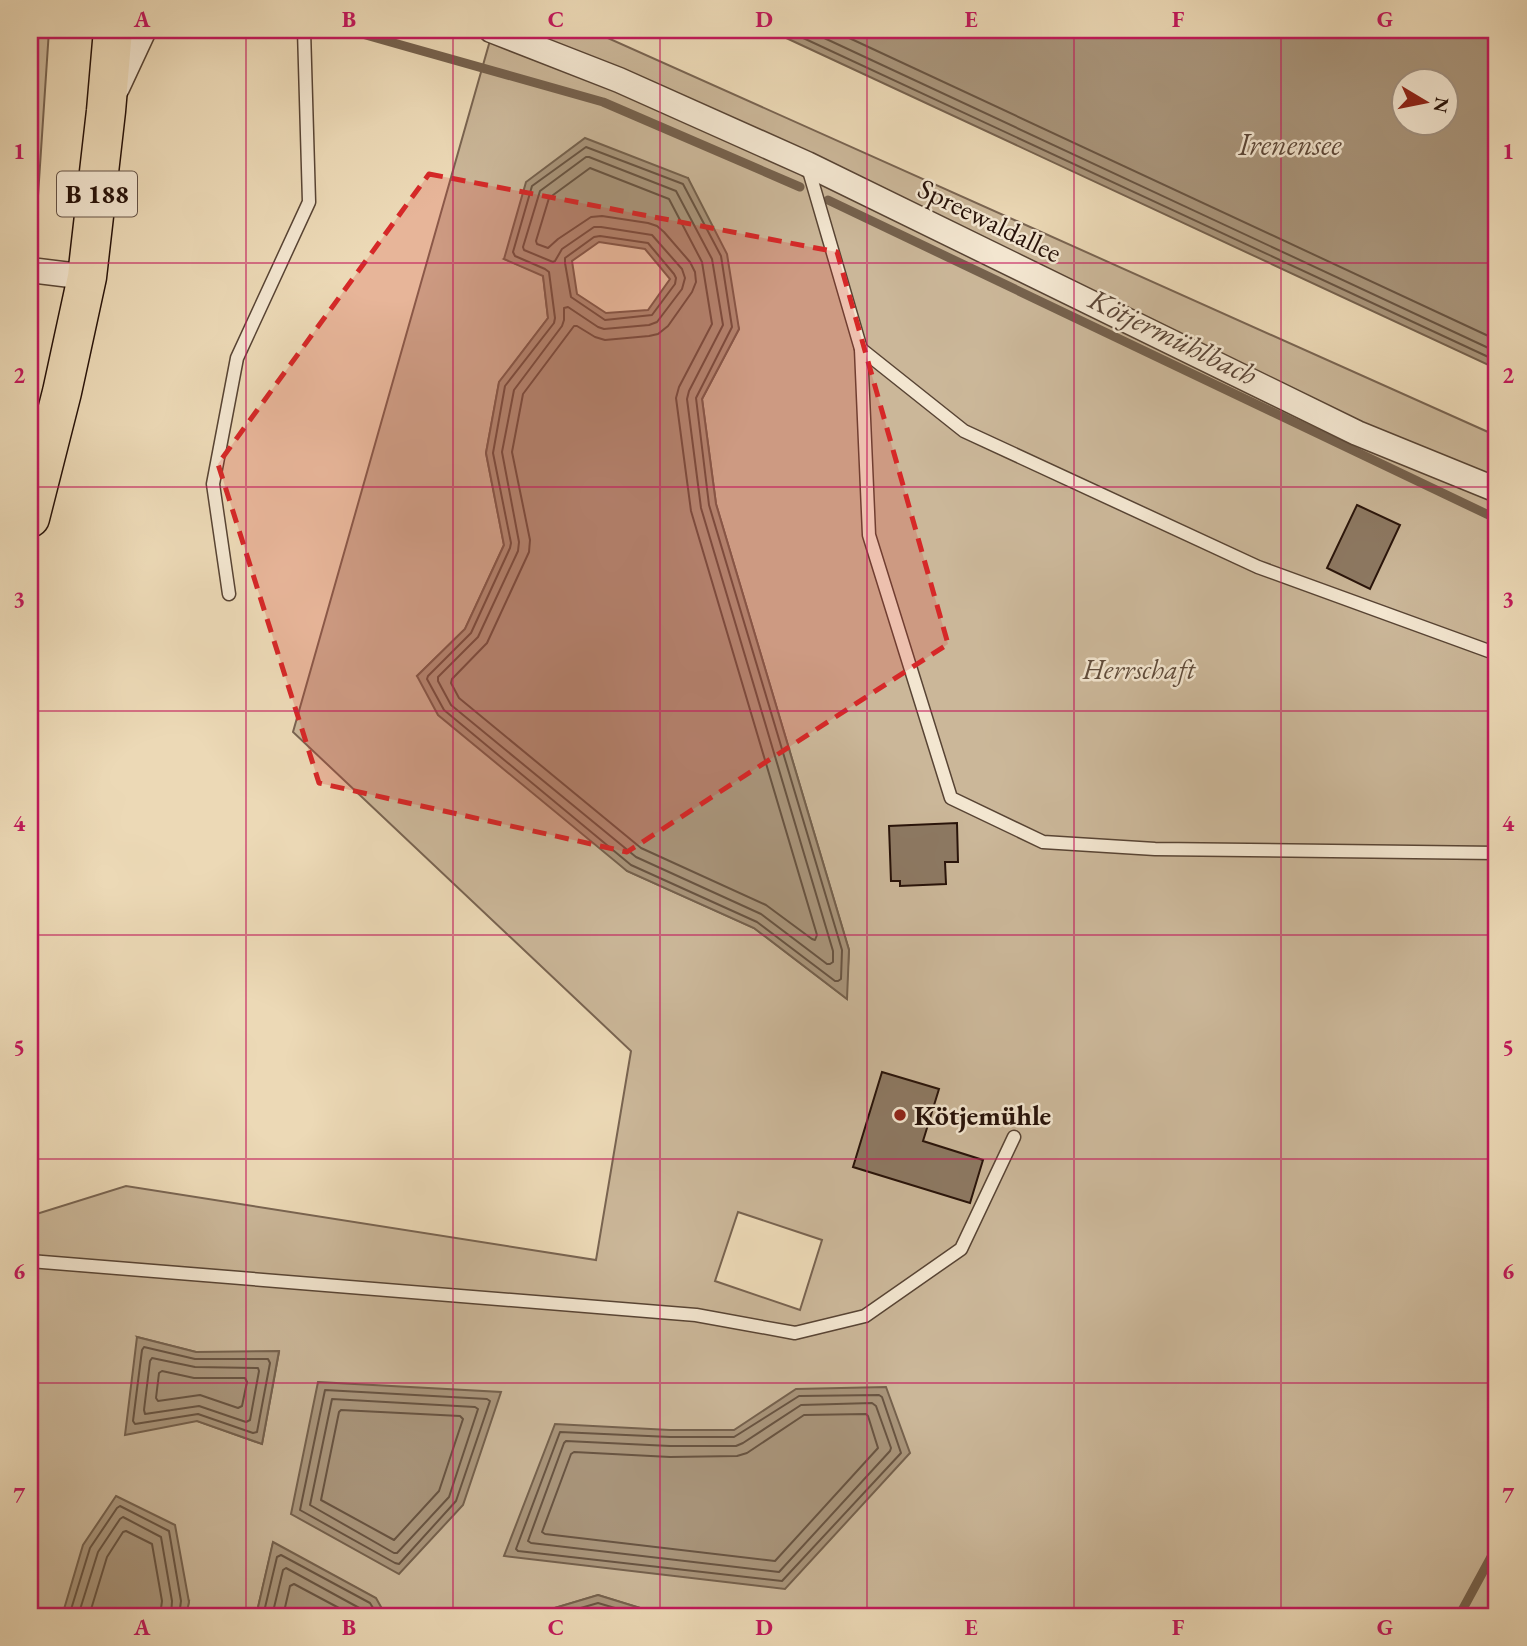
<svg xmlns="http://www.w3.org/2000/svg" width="1527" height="1646" viewBox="0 0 1527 1646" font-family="'EB Garamond',serif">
<rect width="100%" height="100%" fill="#ecd9b6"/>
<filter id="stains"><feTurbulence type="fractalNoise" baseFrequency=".00286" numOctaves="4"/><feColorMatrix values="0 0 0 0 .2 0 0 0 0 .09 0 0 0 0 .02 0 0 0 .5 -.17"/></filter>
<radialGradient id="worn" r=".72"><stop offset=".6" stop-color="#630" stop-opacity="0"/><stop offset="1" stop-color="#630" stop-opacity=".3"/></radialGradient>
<g fill="#cbb799" stroke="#796451" stroke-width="2" fill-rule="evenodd">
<path d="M 30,30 L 49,30 L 34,256 L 30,255 Z"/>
<path d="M 493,30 L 590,30 L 1497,436 L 1497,1616 L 666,1616 L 598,1595 L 528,1616 L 386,1616 L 375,1598 L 273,1543 L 256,1616 L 186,1616 L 189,1601 L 62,1616 L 30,1616 L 30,1216 L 126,1186 L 596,1260 L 631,1051 L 293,732 ZM 688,178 L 739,329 L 702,399 L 716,504 L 849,950 L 846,998 L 754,928 L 627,871 L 417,676 L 465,629 L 504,545 L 486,453 L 499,383 L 548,318 L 543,275 L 504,259 ZM 738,1212 L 822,1240 L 800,1310 L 715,1281 ZM 137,1337 L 196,1352 L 279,1352 L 262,1444 L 197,1421 ZM 670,1430 L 734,1430 L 504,1556 Z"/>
</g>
<g fill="#a9957b" stroke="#75614d" stroke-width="2" fill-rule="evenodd">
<path d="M 769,30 L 1497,30 L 1497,369 ZM 1446,80 L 1446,122 L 1404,122 L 1404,80 Z"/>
<path d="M 585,138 L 688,178 L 727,254 L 739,329 L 702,399 L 716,504 L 849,950 L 847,999 L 754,928 L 627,871 L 438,715 L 417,676 L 465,629 L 504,545 L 486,453 L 499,382 L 548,318 L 543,276 L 504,259 L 526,182 ZM 599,242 L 645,249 L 670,279 L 648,310 L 606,313 L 577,294 L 572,261 Z"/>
<path d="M 137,1337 L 196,1352 L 279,1351 L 262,1444 L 197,1421 L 125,1435 Z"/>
<path d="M 318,1382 L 501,1392 L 463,1505 L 399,1574 L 291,1514 Z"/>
<path d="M 886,1387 L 910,1453 L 785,1589 L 504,1556 L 555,1424 L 670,1430 L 734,1430 L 796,1389 Z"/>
<path d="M 116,1496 L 175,1525 L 189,1602 L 186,1616 L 62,1616 L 83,1545 Z"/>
<path d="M 273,1542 L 376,1598 L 386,1616 L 256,1616 Z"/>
<path d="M 598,1595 L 666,1616 L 528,1616 Z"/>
</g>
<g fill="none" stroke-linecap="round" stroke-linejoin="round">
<g stroke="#685442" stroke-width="2">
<path d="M 786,30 L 1497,361"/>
<path d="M 807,30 L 1497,352"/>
<path d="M 832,30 L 1497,340"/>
<path d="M 586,147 L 683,184 L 721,256 L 732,327 L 696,398 L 709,505 L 842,950 L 841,979 L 838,981 L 835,981 L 757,922 L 631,865 L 444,710 L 427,679 L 428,676 L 471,633 L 510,548 L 511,543 L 493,453 L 505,386 L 554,323 L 555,318 L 549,272 L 545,269 L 515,256 L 513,252 L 532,186 Z"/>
<path d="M 586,157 L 589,157 L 676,191 L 712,259 L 723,325 L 689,391 L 687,399 L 701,508 L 833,951 L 833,962 L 830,964 L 827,964 L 761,914 L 636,857 L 451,705 L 438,681 L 438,677 L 478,637 L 518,551 L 519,542 L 502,452 L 514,390 L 562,326 L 564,320 L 564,308 L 568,307 L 598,327 L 604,329 L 649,325 L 657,322 L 682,289 L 685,278 L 682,269 L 652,235 L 601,227 L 594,227 L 562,249 L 555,261 L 553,262 L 524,250 L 523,247 L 540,191 Z"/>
<path d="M 590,168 L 669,199 L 702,262 L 712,324 L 679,387 L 676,398 L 691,511 L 817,935 L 815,940 L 812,939 L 766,905 L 641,848 L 459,698 L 451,683 L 452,679 L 487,643 L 529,552 L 530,540 L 512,452 L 523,394 L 574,326 L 577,326 L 595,337 L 605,340 L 649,336 L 658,334 L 668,326 L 692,292 L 696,282 L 695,272 L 690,262 L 664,232 L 657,226 L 648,223 L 602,216 L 591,217 L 558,239 L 548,248 L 537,244 L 536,241 L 549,198 Z"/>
<path d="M 600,236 L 648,243 L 674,274 L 676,278 L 675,284 L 652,315 L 605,320 L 571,297 L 565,263 L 565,258 L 594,237 Z"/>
<path d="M 144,1347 L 195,1359 L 268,1359 L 270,1363 L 257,1432 L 253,1433 L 198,1414 L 135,1424 L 133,1421 L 142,1350 Z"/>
<path d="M 152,1358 L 195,1367 L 258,1368 L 259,1371 L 250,1420 L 246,1422 L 199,1406 L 145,1414 L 144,1410 L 150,1361 Z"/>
<path d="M 162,1371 L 194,1378 L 245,1378 L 247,1382 L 242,1406 L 238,1408 L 200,1395 L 158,1401 L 156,1398 L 159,1373 Z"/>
<path d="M 325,1390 L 487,1399 L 490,1401 L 456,1501 L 399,1564 L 395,1563 L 300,1510 Z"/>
<path d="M 879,1395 L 882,1397 L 901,1453 L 782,1581 L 518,1551 L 516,1549 L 560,1432 L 670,1437 L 734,1437 L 799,1396 Z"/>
<path d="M 332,1399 L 475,1407 L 478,1409 L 449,1497 L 397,1553 L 394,1553 L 310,1505 Z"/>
<path d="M 872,1403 L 876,1406 L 891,1448 L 890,1451 L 779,1572 L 531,1543 L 528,1541 L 564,1443 L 566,1441 L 670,1446 L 736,1446 L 743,1443 L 801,1405 Z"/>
<path d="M 341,1410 L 460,1416 L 463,1419 L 439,1491 L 394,1540 L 321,1500 L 339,1412 Z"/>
<path d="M 866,1414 L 868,1416 L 878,1448 L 775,1561 L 545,1534 L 542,1532 L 571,1454 L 574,1452 L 670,1457 L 737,1456 L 747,1453 L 804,1415 Z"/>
<path d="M 69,1616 L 90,1548 L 117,1508 L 120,1506 L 169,1531 L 181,1601 L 179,1616"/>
<path d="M 78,1616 L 98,1552 L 120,1519 L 123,1517 L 161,1537 L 172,1601 L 171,1616"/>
<path d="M 89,1616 L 107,1557 L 123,1532 L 126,1531 L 152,1544 L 162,1601 L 160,1616"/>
<path d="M 263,1616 L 277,1557 L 281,1555 L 370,1603 L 378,1616"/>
<path d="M 272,1616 L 283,1570 L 286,1568 L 363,1610 L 368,1616"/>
<path d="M 283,1616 L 290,1586 L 294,1584 L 354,1616"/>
<path d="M 553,1616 L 598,1603 L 642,1616"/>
</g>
<g stroke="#75614d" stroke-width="9">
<path d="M 348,30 L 603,102 L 800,187"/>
<path d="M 828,200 L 1497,519"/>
<path d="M 1459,1616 L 1497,1546"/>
</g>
</g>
<g fill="#8d7963" stroke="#271209" stroke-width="2">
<path d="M 1357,505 L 1400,525 L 1370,589 L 1327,568 Z"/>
<path d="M 957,823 L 958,862 L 945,862 L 946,884 L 900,886 L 900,881 L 891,881 L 889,826 Z"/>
<path d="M 882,1072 L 939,1089 L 923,1141 L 983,1160 L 970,1203 L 853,1167 Z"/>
</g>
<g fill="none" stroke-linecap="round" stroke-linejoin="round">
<defs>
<g id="lane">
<path d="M 807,164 L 861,349 L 869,535 L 951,798 L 1043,842 L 1155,849 L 1497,853"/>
<path d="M 861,349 L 964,431 L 1258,567 L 1497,654"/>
<path d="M 229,594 L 213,484 L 237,358 L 309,202 L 304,30"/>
<path d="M 30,1261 L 696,1315 L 795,1333 L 865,1316 L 961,1249 L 1014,1137"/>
</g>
<g id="street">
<path d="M 491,30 L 619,80 L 807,164 L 1357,433 L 1497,490"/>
<path d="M 117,88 L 144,30"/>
<path d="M 30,270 L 87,277"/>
</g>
<path id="primary" d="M 30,518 L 62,392 L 87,277 L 106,111 L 113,30"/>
</defs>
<use href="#lane" stroke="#584434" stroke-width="15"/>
<use href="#street" stroke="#584434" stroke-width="27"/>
<use href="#primary" stroke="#271209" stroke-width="41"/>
<use href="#lane" stroke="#f3e6d0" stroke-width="12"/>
<use href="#street" stroke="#f3e6d0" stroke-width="24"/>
<use href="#primary" stroke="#ecd9b6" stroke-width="38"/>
</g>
<path fill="#d62828" fill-opacity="0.2" stroke="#d62828" stroke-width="5" stroke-dasharray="14 9" stroke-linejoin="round" d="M 429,174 L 837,252 L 948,644 L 627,852 L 319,783 L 218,464 Z"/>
<path fill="none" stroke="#c2185b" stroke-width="2" stroke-opacity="0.55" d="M 246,30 L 246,1616M 453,30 L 453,1616M 660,30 L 660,1616M 867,30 L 867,1616M 1074,30 L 1074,1616M 1281,30 L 1281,1616M 30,263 L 1497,263M 30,487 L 1497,487M 30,711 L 1497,711M 30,935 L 1497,935M 30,1159 L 1497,1159M 30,1383 L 1497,1383"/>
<circle fill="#8f2418" stroke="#f3e6d0" stroke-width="2.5" cx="900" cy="1115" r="7"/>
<g text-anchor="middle" stroke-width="5" stroke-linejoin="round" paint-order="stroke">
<rect fill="#f3e6d0" stroke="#645245" stroke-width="2" x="57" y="171.5" width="80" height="45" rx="5"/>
<g font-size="26" font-weight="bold" fill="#271209">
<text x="97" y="203">B 188</text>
</g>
<g font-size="28" fill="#271209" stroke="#f3e6d0">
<text transform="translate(990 220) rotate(26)" y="10">Spreewaldallee</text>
</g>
<g font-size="28" font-style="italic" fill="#604c3b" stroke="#f3e6d0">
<text x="1139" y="679">Herrschaft</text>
</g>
<g font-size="28" font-weight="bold" fill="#271209" stroke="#f3e6d0" text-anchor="start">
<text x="914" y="1125">Kötjemühle</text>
</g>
<g font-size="30" font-style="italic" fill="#5b4637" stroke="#f3e6d0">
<text x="1290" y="155">Irenensee</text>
<text transform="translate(1173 337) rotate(26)" y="10">Kötjermühlbach</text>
</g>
</g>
<rect width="1527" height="1646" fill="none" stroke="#ecd9b6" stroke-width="77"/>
<g transform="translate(1425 102) rotate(100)"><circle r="33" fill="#f3e6d0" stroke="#a19180" stroke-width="2"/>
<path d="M0-5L12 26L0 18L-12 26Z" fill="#8f2418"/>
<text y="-10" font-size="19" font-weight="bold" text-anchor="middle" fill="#271209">N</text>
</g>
<rect x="38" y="38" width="1450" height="1570" fill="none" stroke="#c2185b" stroke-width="2.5"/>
<g font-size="23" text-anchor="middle" font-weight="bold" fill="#c2185b">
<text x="142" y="27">A</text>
<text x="349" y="27">B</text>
<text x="556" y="27">C</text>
<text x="764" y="27">D</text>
<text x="971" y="27">E</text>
<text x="1178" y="27">F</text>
<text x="1385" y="27">G</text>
<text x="19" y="159">1</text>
<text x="1508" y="159">1</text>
<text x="19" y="383">2</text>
<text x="1508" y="383">2</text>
<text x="19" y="607">3</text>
<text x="1508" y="607">3</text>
<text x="19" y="831">4</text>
<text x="1508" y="831">4</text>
<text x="19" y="1055">5</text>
<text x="1508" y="1055">5</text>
<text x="19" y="1279">6</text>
<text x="1508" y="1279">6</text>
<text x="19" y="1503">7</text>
<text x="1508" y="1503">7</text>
<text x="142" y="1635">A</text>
<text x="349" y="1635">B</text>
<text x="556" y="1635">C</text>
<text x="764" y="1635">D</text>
<text x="971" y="1635">E</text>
<text x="1178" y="1635">F</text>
<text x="1385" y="1635">G</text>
</g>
<rect width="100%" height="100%" filter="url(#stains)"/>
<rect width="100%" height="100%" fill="url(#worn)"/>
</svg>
